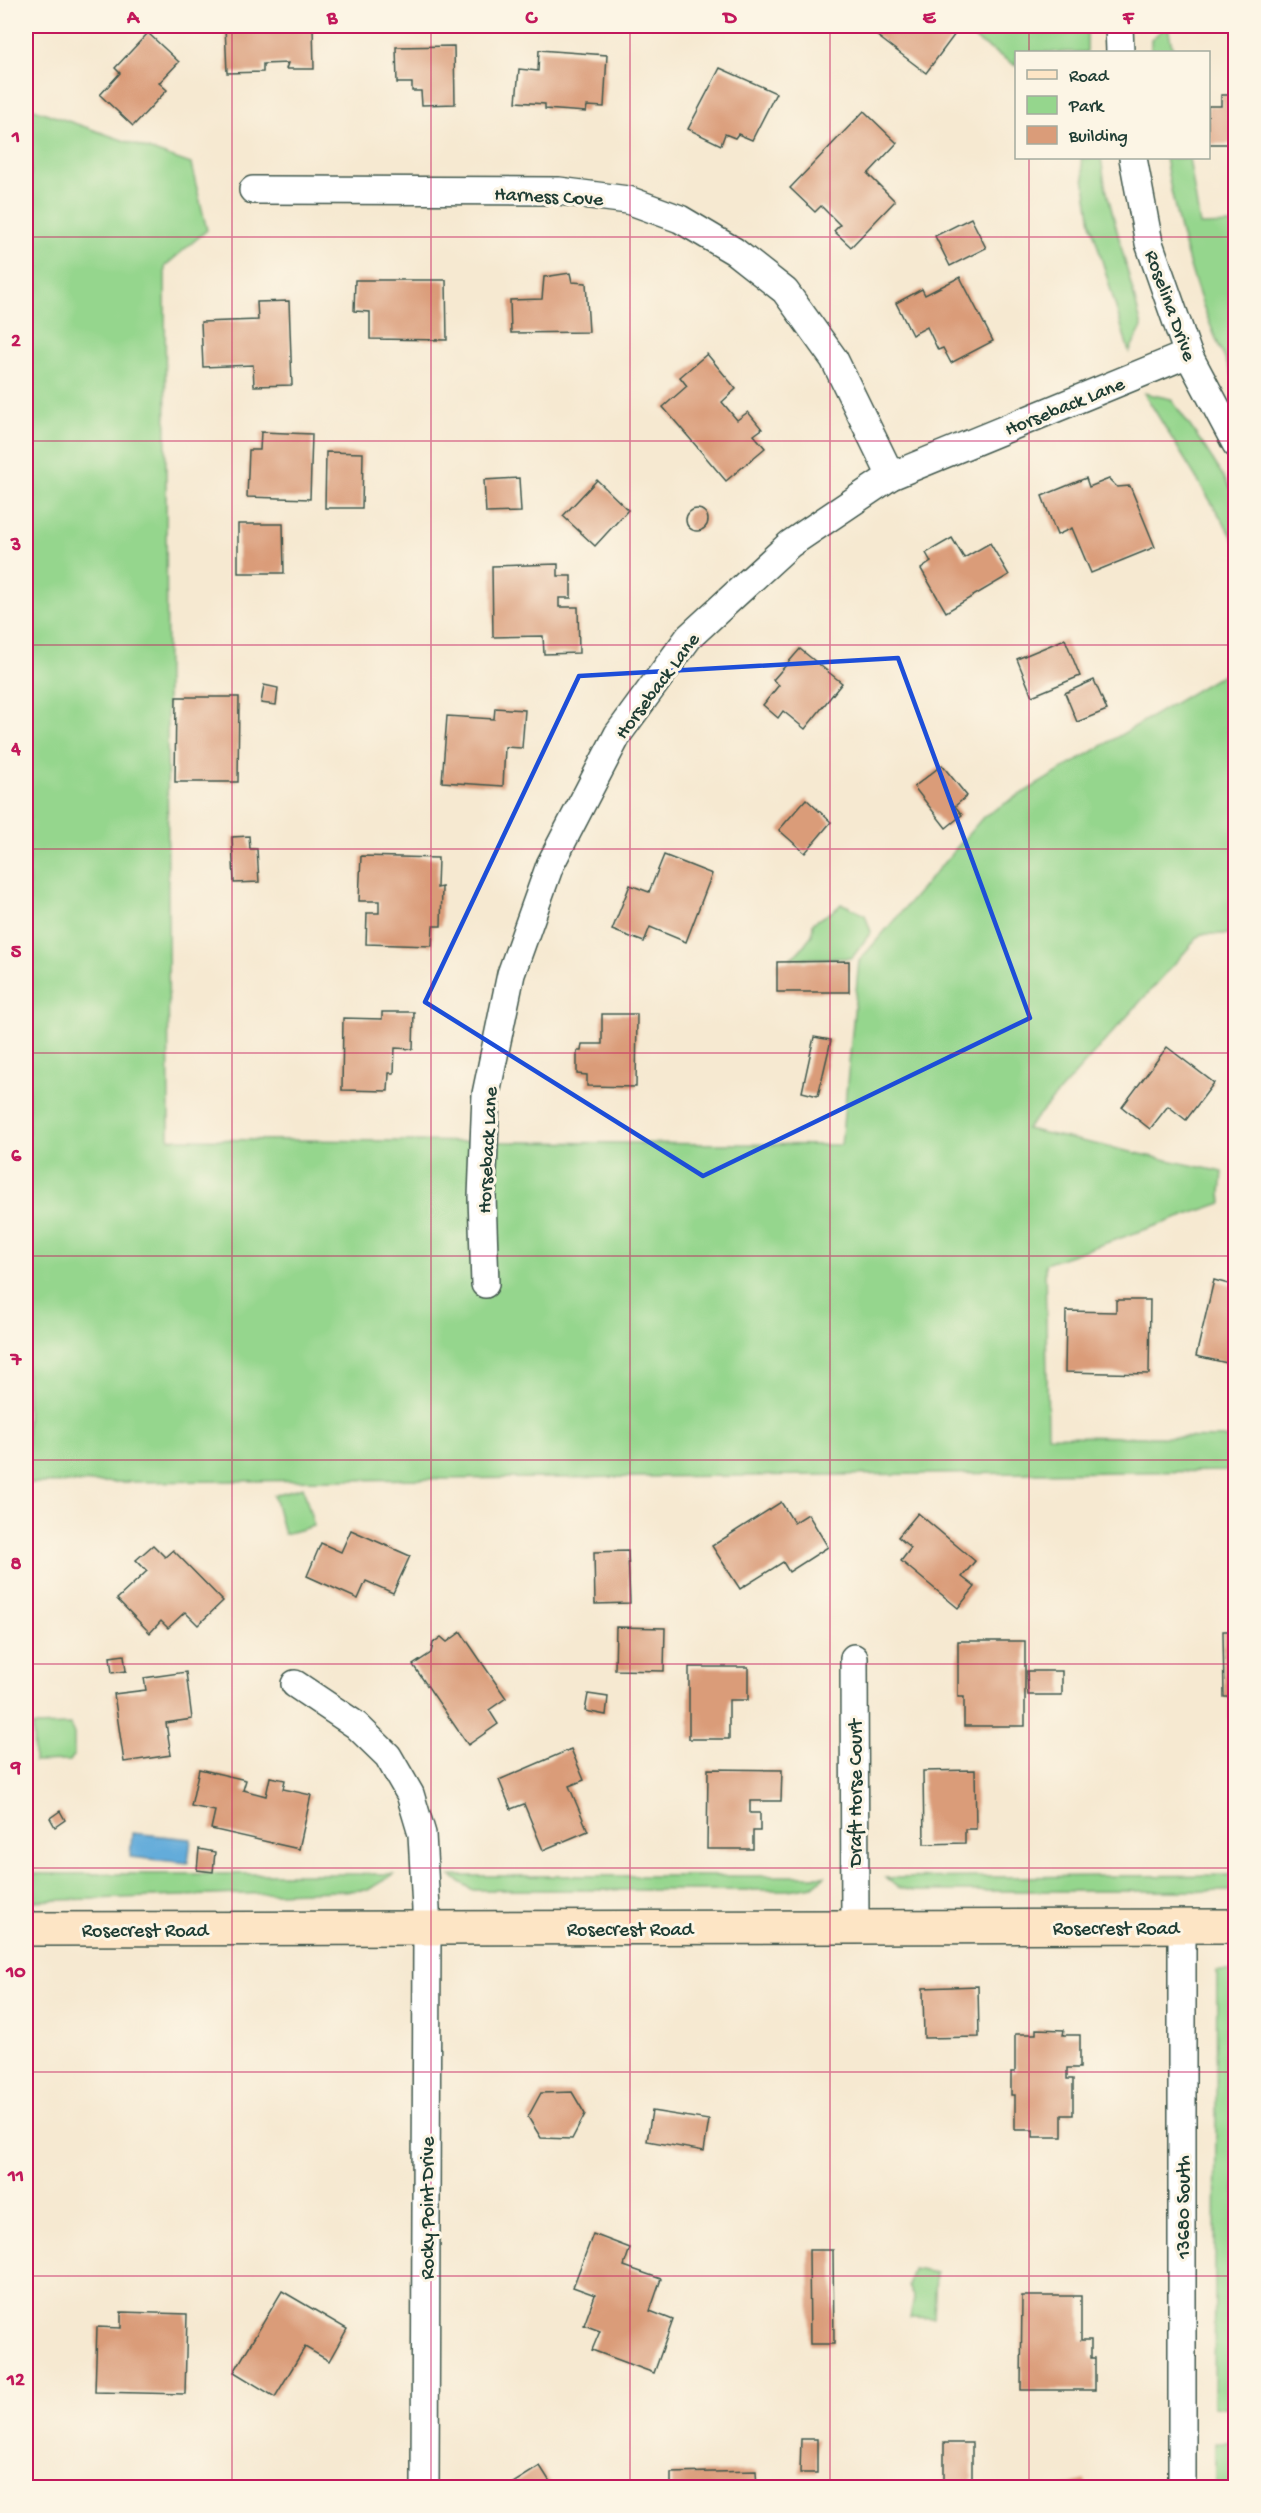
<svg xmlns="http://www.w3.org/2000/svg" width="1261" height="2513" viewBox="0 0 1261 2513" font-family="'Gochi Hand',sans-serif">
<rect width="100%" height="100%" fill="#fcf5e5"/>
<filter id="ink" filterUnits="userSpaceOnUse"><feTurbulence type="fractalNoise" baseFrequency=".0167" numOctaves="2"/><feDisplacementMap in="SourceGraphic" scale="12" xChannelSelector="R" yChannelSelector="G"/><feConvolveMatrix kernelMatrix="1 2 1 2 8 2 1 2 1" color-interpolation-filters="sRGB"/></filter>
<filter id="wash" filterUnits="userSpaceOnUse"><feTurbulence type="fractalNoise" baseFrequency=".008" numOctaves="4" result="noise"/><feDisplacementMap in="SourceGraphic" scale="24" xChannelSelector="R" yChannelSelector="G"/><feGaussianBlur stdDeviation="1.35" result="paint"/><feColorMatrix in="noise" values="0 0 0 0 0 0 0 0 0 0 0 0 0 0 0 0 0 1.4 0 .05"/><feComposite in="paint" operator="in"/></filter>
<g filter="url(#wash)">
<rect width="100%" height="100%" fill="#f6e9d1"/>
<g fill="#95d68d" stroke="#5a8a60" stroke-width="1.5">
<path d="M 955,26 L 1087,26 L 1087,52 L 1016,52 L 1016,66 Z"/>
<path d="M 1166,26 L 1168,26 L 1173,52 L 1151,52 L 1151,40 Z"/>
<path d="M 31,108 L 191,164 L 207,230 L 165,266 L 169,1139 L 841,1145 L 859,961 L 984,816 L 1235,667 L 1235,934 L 1201,934 L 1026,1129 L 1223,1172 L 1221,1193 L 1222,1203 L 1045,1264 L 1048,1436 L 1235,1438 L 1236,1471 L 27,1483 L 26,1739 Z"/>
<path d="M 1081,158 L 1101,158 L 1105,184 L 1142,327 L 1129,352 L 1091,223 Z"/>
<path d="M 1165,158 L 1189,158 L 1200,225 L 1235,224 L 1235,380 C 1200,311 1178,234 1165,158 Z"/>
<path d="M 1144,393 L 1171,399 L 1206,449 L 1235,495 L 1235,541 Z"/>
<path d="M 841,904 C 851,906 856,912 865,915 L 871,932 L 852,958 L 790,958 C 801,953 804,943 812,935 L 813,923 C 823,915 833,914 841,904 Z"/>
<path d="M 303,1487 L 314,1526 L 284,1534 L 274,1495 Z"/>
<path d="M 70,1725 L 74,1734 L 74,1755 L 70,1761 L 34,1762 L 33,1726 Z"/>
<path d="M 28,1874 L 394,1874 L 368,1890 L 28,1901 Z"/>
<path d="M 1235,1875 L 1235,1891 L 913,1891 L 897,1887 L 886,1878 Z"/>
<path d="M 451,1876 L 825,1876 L 813,1886 L 788,1890 L 473,1890 Z"/>
<path d="M 1217,1971 L 1236,1971 L 1235,2407 L 1214,2407 Z"/>
<path d="M 913,2269 L 936,2273 L 934,2318 L 910,2317 L 914,2298 L 908,2286 Z"/>
<rect x="1215" y="2442" width="20" height="45"/>
</g>
<path fill="#63acda" stroke="#417487" stroke-width="1.5" d="M 132,1833 L 191,1839 L 188,1863 L 130,1857 Z"/>
<g id="blocks">
<g fill="#da9c79">
<path d="M 225,26 L 313,26 L 314,69 L 286,69 L 288,63 L 263,64 L 263,72 L 227,73 Z"/>
<path d="M 877,26 L 952,26 L 958,30 L 926,73 L 872,32 Z"/>
<path d="M 148,33 L 179,62 L 159,83 L 167,90 L 133,126 L 100,95 L 120,73 L 115,68 Z"/>
<path d="M 454,46 L 455,104 L 422,105 L 421,91 L 412,91 L 412,83 L 397,83 L 396,47 Z"/>
<path d="M 539,50 L 607,55 L 604,107 L 587,106 L 586,112 L 545,109 L 545,104 L 516,102 L 519,69 L 538,71 Z"/>
<path d="M 720,68 L 776,93 L 752,140 L 738,134 L 735,138 L 725,134 L 721,145 L 688,129 Z"/>
<path d="M 1232,85 L 1236,85 L 1236,144 L 1208,144 L 1208,106 L 1221,106 L 1221,95 L 1232,95 Z"/>
<path d="M 864,111 L 897,143 L 868,174 L 895,201 L 851,247 L 834,231 L 840,225 L 821,206 L 815,212 L 790,188 Z"/>
<path d="M 971,218 L 986,248 L 950,266 L 935,236 Z"/>
<path d="M 570,273 L 572,282 L 586,283 L 589,332 L 511,333 L 510,300 L 542,299 L 544,277 Z"/>
<path d="M 960,277 L 993,341 L 951,363 L 943,348 L 938,350 L 927,327 L 912,335 L 896,303 L 922,289 L 925,295 Z"/>
<path d="M 355,280 L 446,280 L 447,340 L 370,339 L 370,312 L 354,311 Z"/>
<path d="M 289,301 L 292,385 L 254,386 L 253,365 L 203,367 L 201,322 L 258,320 L 257,302 Z"/>
<path d="M 707,354 L 736,389 L 722,402 L 737,420 L 748,412 L 762,429 L 754,435 L 765,448 L 726,481 L 663,407 L 687,386 L 680,377 Z"/>
<path d="M 261,432 L 312,434 L 310,499 L 247,497 L 249,450 L 260,450 Z"/>
<path d="M 326,452 L 363,453 L 362,508 L 325,508 Z"/>
<path d="M 519,478 L 521,512 L 486,513 L 484,480 Z"/>
<path d="M 1086,478 L 1089,487 L 1109,479 L 1117,487 L 1130,486 L 1155,547 L 1091,573 L 1072,528 L 1057,535 L 1042,496 Z"/>
<path d="M 597,480 L 628,510 L 595,546 L 563,516 Z"/>
<circle cx="697" cy="520" r="11"/>
<path d="M 238,524 L 283,524 L 284,573 L 238,573 Z"/>
<path d="M 952,538 L 964,558 L 990,543 L 1009,575 L 946,612 L 921,569 L 931,562 L 926,553 Z"/>
<path d="M 558,564 L 558,576 L 571,576 L 571,598 L 559,598 L 559,607 L 578,607 L 579,653 L 544,654 L 543,636 L 493,637 L 492,566 Z"/>
<path d="M 1065,639 L 1080,676 L 1032,696 L 1017,659 Z"/>
<path d="M 800,649 L 842,683 L 805,729 L 783,711 L 778,718 L 763,705 L 779,685 L 773,680 Z"/>
<path d="M 1094,680 L 1107,710 L 1077,722 L 1065,693 Z"/>
<path d="M 264,685 L 278,688 L 276,705 L 261,703 Z"/>
<path d="M 176,697 L 239,697 L 238,782 L 175,782 Z"/>
<path d="M 495,708 L 525,710 L 522,748 L 505,747 L 503,786 L 442,782 L 447,716 L 494,719 Z"/>
<path d="M 942,765 L 967,796 L 955,806 L 962,815 L 946,828 L 914,787 Z"/>
<path d="M 806,799 L 831,822 L 805,853 L 779,830 Z"/>
<path d="M 249,836 L 250,849 L 257,849 L 259,882 L 234,883 L 232,837 Z"/>
<path d="M 664,855 L 712,874 L 686,942 L 650,927 L 644,942 L 612,930 L 630,885 L 649,892 Z"/>
<path d="M 361,856 L 438,858 L 437,888 L 442,887 L 441,926 L 433,926 L 432,946 L 366,944 L 367,913 L 379,913 L 379,901 L 359,901 Z"/>
<path d="M 849,961 L 849,992 L 777,992 L 777,962 Z"/>
<path d="M 382,1012 L 414,1012 L 413,1049 L 395,1048 L 394,1073 L 389,1073 L 388,1091 L 342,1090 L 343,1018 L 382,1019 Z"/>
<path d="M 602,1014 L 637,1014 L 636,1087 L 587,1086 L 587,1075 L 577,1074 L 577,1051 L 581,1051 L 582,1044 L 602,1044 Z"/>
<path d="M 814,1037 L 831,1040 L 818,1096 L 802,1092 Z"/>
<path d="M 1167,1047 L 1214,1083 L 1186,1120 L 1168,1106 L 1150,1129 L 1122,1107 Z"/>
<path d="M 1214,1280 L 1236,1286 L 1236,1365 L 1196,1356 Z"/>
<path d="M 1116,1300 L 1150,1300 L 1149,1374 L 1065,1372 L 1066,1311 L 1116,1312 Z"/>
<path d="M 781,1502 L 794,1523 L 808,1514 L 828,1547 L 789,1572 L 783,1562 L 740,1589 L 712,1546 Z"/>
<path d="M 918,1513 L 975,1561 L 962,1577 L 975,1587 L 958,1608 L 901,1561 L 911,1548 L 898,1537 Z"/>
<path d="M 351,1530 L 410,1556 L 393,1593 L 366,1581 L 358,1599 L 307,1576 L 321,1543 L 341,1552 Z"/>
<path d="M 153,1545 L 165,1557 L 173,1550 L 223,1601 L 198,1625 L 185,1612 L 168,1628 L 161,1621 L 150,1633 L 117,1599 L 147,1571 L 136,1560 Z"/>
<path d="M 628,1551 L 630,1603 L 595,1604 L 594,1552 Z"/>
<path d="M 616,1627 L 665,1628 L 664,1671 L 615,1670 Z"/>
<path d="M 1223,1631 L 1236,1631 L 1236,1722 L 1229,1722 L 1229,1697 L 1224,1697 Z"/>
<path d="M 461,1632 L 506,1698 L 489,1710 L 498,1724 L 468,1745 L 413,1665 L 431,1653 L 433,1643 L 441,1637 L 447,1642 Z"/>
<path d="M 958,1641 L 1025,1641 L 1025,1726 L 964,1726 L 964,1697 L 958,1697 Z"/>
<path d="M 124,1655 L 126,1671 L 112,1673 L 110,1657 Z"/>
<path d="M 689,1667 L 748,1667 L 748,1700 L 729,1700 L 729,1739 L 689,1739 Z"/>
<path d="M 1027,1671 L 1062,1671 L 1062,1695 L 1028,1695 Z"/>
<path d="M 186,1672 L 192,1719 L 166,1723 L 171,1755 L 124,1762 L 114,1694 L 146,1690 L 144,1678 Z"/>
<path d="M 588,1694 L 608,1697 L 606,1715 L 585,1711 Z"/>
<path d="M 571,1749 L 584,1780 L 569,1786 L 588,1831 L 543,1850 L 524,1804 L 511,1809 L 499,1780 Z"/>
<path d="M 199,1769 L 246,1780 L 243,1790 L 266,1796 L 270,1777 L 285,1780 L 283,1789 L 311,1795 L 299,1849 L 211,1829 L 215,1811 L 191,1806 Z"/>
<path d="M 708,1769 L 782,1770 L 781,1801 L 750,1801 L 750,1813 L 760,1813 L 760,1831 L 753,1831 L 753,1849 L 707,1849 Z"/>
<path d="M 975,1770 L 976,1829 L 965,1829 L 965,1843 L 924,1844 L 923,1771 Z"/>
<rect x="1233" y="1793" width="3" height="55"/>
<path d="M 60,1811 L 65,1820 L 55,1827 L 50,1818 Z"/>
<path d="M 199,1849 L 215,1852 L 213,1872 L 197,1870 Z"/>
<path d="M 978,1986 L 979,2037 L 924,2038 L 923,1988 Z"/>
<path d="M 1036,2029 L 1064,2030 L 1063,2035 L 1080,2035 L 1080,2068 L 1067,2068 L 1067,2079 L 1073,2079 L 1073,2115 L 1062,2115 L 1062,2137 L 1033,2137 L 1033,2130 L 1015,2130 L 1015,2095 L 1011,2095 L 1011,2072 L 1015,2072 L 1015,2034 L 1036,2034 Z"/>
<path d="M 572,2092 L 585,2114 L 572,2139 L 541,2138 L 528,2117 L 541,2093 Z"/>
<path d="M 652,2111 L 709,2120 L 704,2151 L 647,2141 Z"/>
<path d="M 593,2234 L 630,2248 L 624,2266 L 661,2279 L 650,2311 L 673,2320 L 654,2373 L 592,2350 L 600,2331 L 584,2325 L 595,2295 L 573,2287 Z"/>
<path d="M 809,2250 L 833,2250 L 834,2344 L 810,2344 Z"/>
<path d="M 282,2291 L 347,2329 L 329,2361 L 305,2347 L 275,2397 L 234,2372 Z"/>
<path d="M 1022,2296 L 1081,2296 L 1081,2340 L 1091,2340 L 1091,2358 L 1095,2358 L 1095,2390 L 1021,2390 Z"/>
<path d="M 121,2312 L 187,2314 L 185,2394 L 95,2392 L 97,2327 L 121,2328 Z"/>
<path d="M 801,2439 L 817,2439 L 817,2473 L 800,2473 Z"/>
<rect x="944" y="2443" width="28" height="45"/>
<path d="M 540,2466 L 554,2488 L 505,2488 Z"/>
<path d="M 756,2471 L 757,2488 L 671,2488 L 671,2473 Z"/>
<path d="M 1085,2480 L 1087,2488 L 1061,2488 L 1061,2487 Z"/>
</g>
</g>
</g>
<g filter="url(#ink)">
<use href="#blocks" fill-opacity="0" stroke="#3f574c" stroke-width="1.5"/>
<g fill="none" stroke-linecap="round" stroke-linejoin="round">
<defs>
<g id="minor">
<path d="M 1119,26 L 1120,52"/>
<path d="M 1133,158 L 1149,243 L 1188,354 L 1236,444"/>
<path d="M 253,190 L 559,191 L 628,200 L 680,219 L 734,251 L 785,291 L 834,359 L 891,476"/>
<path d="M 485,1284 L 482,1197 L 486,1094 L 511,974 L 550,865 L 618,734 L 689,637 L 790,544 L 891,476 L 1188,354"/>
<path d="M 854,1658 L 855,1927"/>
<path d="M 295,1684 L 356,1725 L 388,1756 L 410,1794 L 422,1834 L 427,1928 L 425,2488"/>
<path d="M 1182,1926 L 1182,2488"/>
</g>
<path id="secondary" d="M 26,1929 L 1236,1926"/>
</defs>
<use href="#minor" stroke="#3f574c" stroke-width="30"/>
<use href="#secondary" stroke="#3f574c" stroke-width="36"/>
<use href="#minor" stroke="#fff" stroke-width="27"/>
<use href="#secondary" stroke="#fde5c5" stroke-width="33"/>
</g>
</g>
<path fill="none" stroke="#1d4ed8" stroke-width="4.5" stroke-linejoin="round" d="M 898,658 L 1030,1018 L 703,1176 L 425,1002 L 579,676 Z"/>
<path fill="none" stroke="#c2185b" stroke-width="1.5" stroke-opacity="0.55" d="M 232,26 L 232,2488M 431,26 L 431,2488M 630,26 L 630,2488M 830,26 L 830,2488M 1029,26 L 1029,52M 1029,158 L 1029,2488M 26,237 L 1236,237M 26,441 L 1236,441M 26,645 L 1236,645M 26,849 L 1236,849M 26,1053 L 1236,1053M 26,1256 L 1236,1256M 26,1460 L 1236,1460M 26,1664 L 1236,1664M 26,1868 L 1236,1868M 26,2072 L 1236,2072M 26,2276 L 1236,2276"/>
<g text-anchor="middle" stroke-width="6" stroke-linejoin="round" paint-order="stroke">
<g font-size="20" fill="#1f3d34" stroke="#fcf5e5">
<text transform="translate(549 195) rotate(3)" y="7">Harness Cove</text>
<text transform="translate(1172 305) rotate(70)" y="7">Roselina Drive</text>
<text transform="translate(1064 405) rotate(-22)" y="7">Horseback Lane</text>
<text transform="translate(656 685) rotate(-53)" y="7">Horseback Lane</text>
<text transform="translate(486 1150) rotate(-87)" y="7">Horseback Lane</text>
<text transform="translate(854 1793) rotate(-90)" y="7">Draft Horse Court</text>
<text x="1116" y="1934">Rosecrest Road</text>
<text x="630" y="1935">Rosecrest Road</text>
<text x="145" y="1936">Rosecrest Road</text>
<text transform="translate(1182 2207) rotate(-90)" y="7">13680 South</text>
<text transform="translate(426 2208) rotate(-90)" y="7">Rocky Point Drive</text>
</g>
</g>
<rect width="1261" height="2513" fill="none" stroke="#fcf5e5" stroke-width="66"/>
<rect x="1015" y="51" width="195" height="108" fill="#fcf5e5" stroke="#a4ab9e" stroke-width="1.5"/>
<rect x="1027" y="70" width="30" height="9" fill="#fde5c5" stroke="#a4ab9e" stroke-width="1.5"/>
<text x="1069" y="81" font-size="18" fill="#1f3d34">Road</text>
<rect x="1027" y="96" width="30" height="18" fill="#95d68d" stroke="#a4ab9e" stroke-width="1.5"/>
<text x="1069" y="111" font-size="18" fill="#1f3d34">Park</text>
<rect x="1027" y="126" width="30" height="18" fill="#da9c79" stroke="#a4ab9e" stroke-width="1.5"/>
<text x="1069" y="141" font-size="18" fill="#1f3d34">Building</text>
<rect x="33" y="33" width="1195" height="2447" fill="none" stroke="#c2185b" stroke-width="2"/>
<g font-size="20" text-anchor="middle" font-weight="bold" fill="#c2185b">
<text x="133" y="23">A</text>
<text x="332" y="23">B</text>
<text x="531" y="23">C</text>
<text x="730" y="23">D</text>
<text x="929" y="23">E</text>
<text x="1128" y="23">F</text>
<text x="16" y="142">1</text>
<text x="16" y="346">2</text>
<text x="16" y="550">3</text>
<text x="16" y="754">4</text>
<text x="16" y="957">5</text>
<text x="16" y="1161">6</text>
<text x="16" y="1365">7</text>
<text x="16" y="1569">8</text>
<text x="16" y="1773">9</text>
<text x="16" y="1977">10</text>
<text x="16" y="2181">11</text>
<text x="16" y="2385">12</text>
</g>
</svg>
